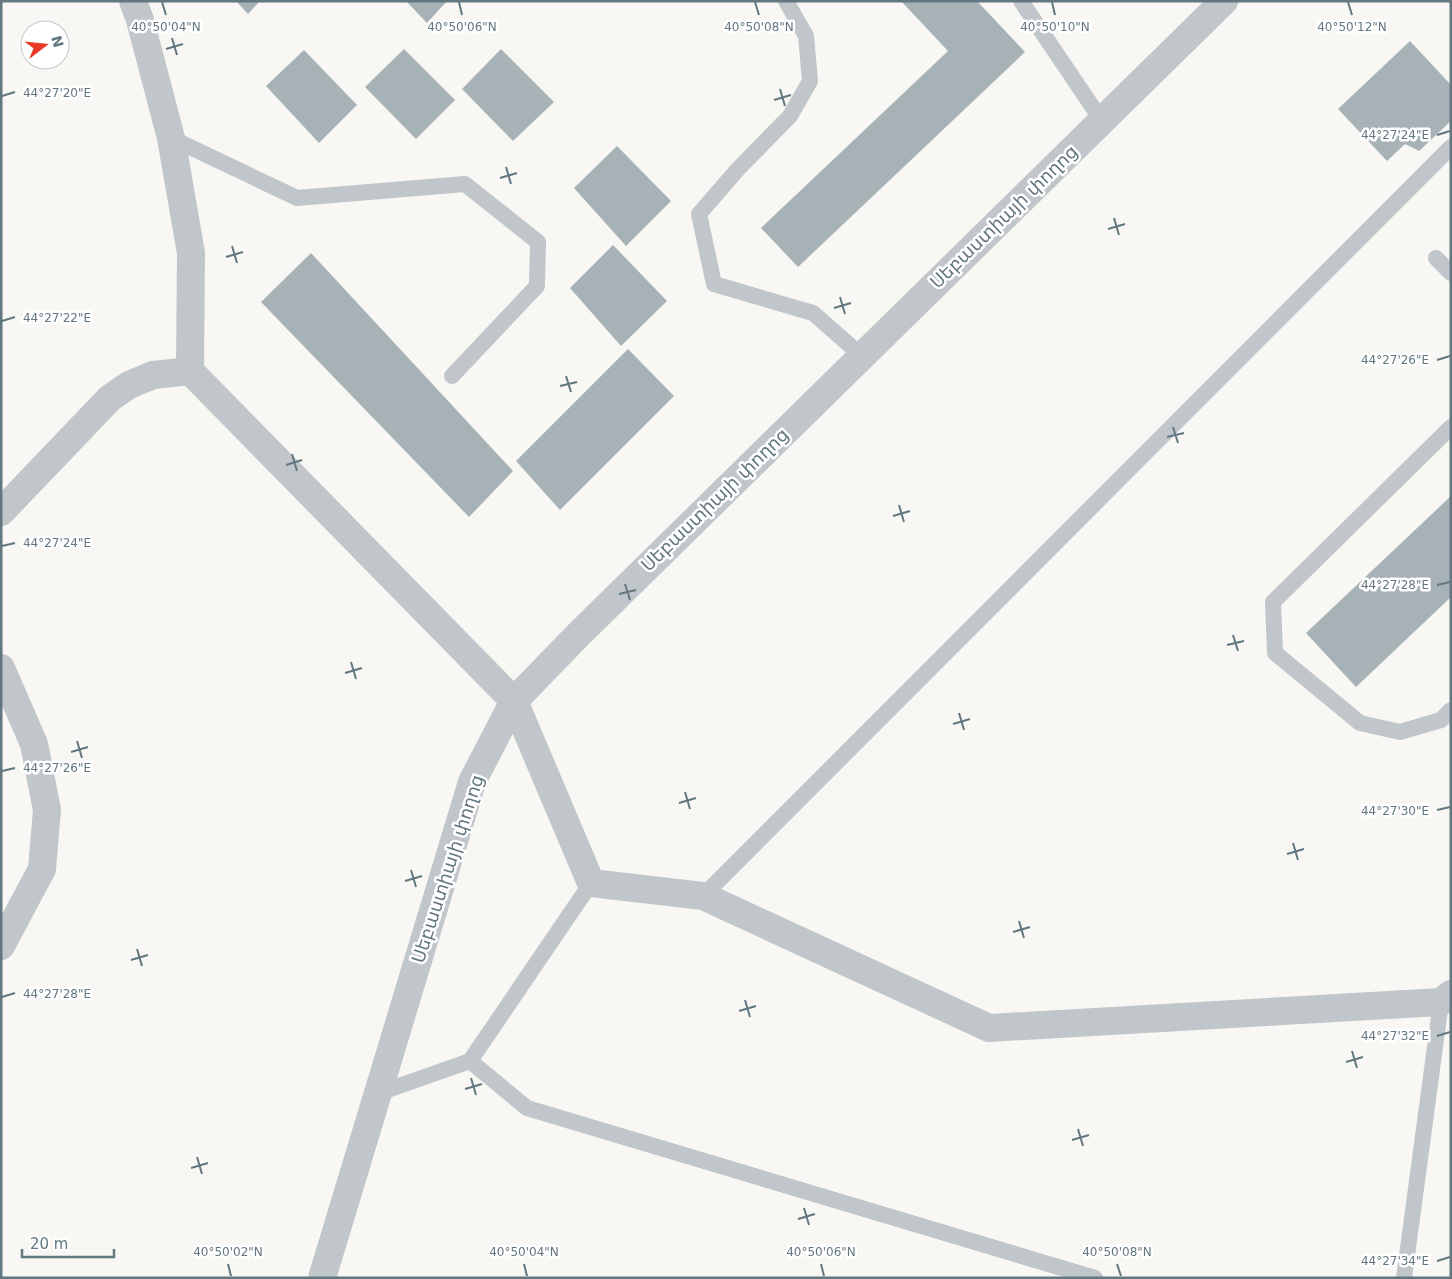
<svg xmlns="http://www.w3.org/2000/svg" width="1452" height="1279" viewBox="0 0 1452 1279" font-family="'DejaVu Sans','Noto Sans Armenian',sans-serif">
<rect width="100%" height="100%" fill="#f8f7f4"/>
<g fill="#a7b2b6">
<path d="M 236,1 L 260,1 L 248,14 Z"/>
<path d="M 406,1 L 447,1 L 427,23 Z"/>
<path d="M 901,1 L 977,1 L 1025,52 L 798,267 L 761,228 L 948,51 Z"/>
<path d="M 1410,41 L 1451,85 L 1451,121 L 1419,151 L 1405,144 L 1387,161 L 1338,109 Z"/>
<path d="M 404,49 L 455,100 L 416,139 L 365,87 Z"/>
<path d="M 501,49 L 554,102 L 513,141 L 462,89 Z"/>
<path d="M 304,50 L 357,105 L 319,143 L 266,86 Z"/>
<path d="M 617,146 L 671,201 L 626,246 L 574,188 Z"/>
<path d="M 613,245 L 667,301 L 621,346 L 570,288 Z"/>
<path d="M 311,253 L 513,471 L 469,517 L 261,302 Z"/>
<path d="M 628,349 L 674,396 L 560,510 L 516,461 Z"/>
<path d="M 1451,496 L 1451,597 L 1356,687 L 1306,633 Z"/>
</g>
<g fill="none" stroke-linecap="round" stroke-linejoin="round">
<g stroke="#c0c6c9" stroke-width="16">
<path d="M 786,1 L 806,36 L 810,81 L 790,116 L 738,169 L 699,214 L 714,284 L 813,313 L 862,356"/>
<path d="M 1021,1 L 1102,121"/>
<path d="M 171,138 L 297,198 L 465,184 L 538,242 L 537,286 L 452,376"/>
<path d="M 1436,258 L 1451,273"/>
<path d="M 1451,427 L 1273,602 L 1275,653 L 1360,723 L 1400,732 L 1441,720 L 1451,710"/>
<path d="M 703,896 L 1451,147"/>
<path d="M 470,1061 L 527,1108 L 1095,1278"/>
<path d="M 379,1093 L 470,1061 L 591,883"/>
<path d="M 1404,1278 L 1441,1002"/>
</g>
<g stroke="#c0c6c9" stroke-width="28">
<path d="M 133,1 L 140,20 L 171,138 L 191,253 L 190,371 L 514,701 L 591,883 L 703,896 L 989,1028 L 1441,1002 L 1451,994"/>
<path d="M 1,512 L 110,398 L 129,385 L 153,375 L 190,371"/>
<path d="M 1,668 L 34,744 L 47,810 L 42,869 L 1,946"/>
<path d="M 322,1278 L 472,782 L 514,701 L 578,635 L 1224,1"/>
</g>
</g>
<path fill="none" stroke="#627780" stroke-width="2" d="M 162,2 L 166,15M 459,2 L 462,15M 755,2 L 759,15M 1052,2 L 1055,15M 1348,2 L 1352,15M 172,38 L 177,55M 166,49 L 183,44M 780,89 L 785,106M 2,96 L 15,92M 774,100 L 791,95M 1437,135 L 1450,131M 506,167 L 511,184M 500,178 L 517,173M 1114,218 L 1119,235M 1108,229 L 1125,224M 232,246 L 237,263M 226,257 L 243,252M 840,297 L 845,314M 834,308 L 851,303M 2,321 L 15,317M 1437,360 L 1450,356M 566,376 L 571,392M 560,386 L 577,382M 1173,427 L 1178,443M 1167,437 L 1184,433M 292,454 L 297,471M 286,465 L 302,460M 899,505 L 904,522M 893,516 L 910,511M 2,546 L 15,543M 625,584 L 630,600M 1437,585 L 1450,582M 619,594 L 636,590M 1233,635 L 1238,651M 1227,645 L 1244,641M 351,662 L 356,679M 345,673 L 362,668M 959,713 L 964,730M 953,724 L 970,719M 77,741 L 82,758M 71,752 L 88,747M 2,771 L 15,768M 685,792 L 690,809M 679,803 L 696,798M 1437,810 L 1450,807M 1293,843 L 1298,860M 1287,854 L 1304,849M 411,870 L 416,887M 405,881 L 422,876M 1019,921 L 1024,938M 1013,932 L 1030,927M 137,949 L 142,966M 131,960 L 148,955M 2,997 L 15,993M 745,1000 L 750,1017M 739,1011 L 756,1006M 1437,1036 L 1450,1032M 1352,1051 L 1357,1068M 1346,1062 L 1363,1057M 471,1078 L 476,1095M 465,1089 L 482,1084M 1078,1129 L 1083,1146M 1072,1140 L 1089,1135M 197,1157 L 202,1174M 191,1168 L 208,1163M 804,1208 L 809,1225M 798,1219 L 815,1214M 1437,1261 L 1450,1257M 228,1264 L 231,1276M 524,1264 L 527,1276M 821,1264 L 824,1276M 1117,1264 L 1121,1276"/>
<g text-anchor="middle" stroke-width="5" stroke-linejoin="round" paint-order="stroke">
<g font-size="18" fill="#627780" stroke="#fff">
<text transform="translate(1004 217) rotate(-44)" y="6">Սեբաստիայի փողոց</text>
<text transform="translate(715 500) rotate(-44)" y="6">Սեբաստիայի փողոց</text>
<text transform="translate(448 869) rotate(-72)" y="6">Սեբաստիայի փողոց</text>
</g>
</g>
<g font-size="12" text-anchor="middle" fill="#627780" stroke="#fff" stroke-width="5" stroke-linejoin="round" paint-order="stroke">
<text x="166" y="31">40°50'04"N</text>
<text x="462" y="31">40°50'06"N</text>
<text x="759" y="31">40°50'08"N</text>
<text x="1055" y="31">40°50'10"N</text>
<text x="1352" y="31">40°50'12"N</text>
<text x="57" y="97">44°27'20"E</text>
<text x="1395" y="139">44°27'24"E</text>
<text x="57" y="322">44°27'22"E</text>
<text x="1395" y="364">44°27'26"E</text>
<text x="57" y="547">44°27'24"E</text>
<text x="1395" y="589">44°27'28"E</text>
<text x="57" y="772">44°27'26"E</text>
<text x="1395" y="815">44°27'30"E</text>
<text x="57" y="998">44°27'28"E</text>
<text x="1395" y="1040">44°27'32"E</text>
<text x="228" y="1256">40°50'02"N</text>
<text x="524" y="1256">40°50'04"N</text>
<text x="821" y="1256">40°50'06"N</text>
<text x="1117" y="1256">40°50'08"N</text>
<text x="1395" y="1265">44°27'34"E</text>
</g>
<rect width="1452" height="1279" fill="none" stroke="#627780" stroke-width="5"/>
<g transform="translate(45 45) rotate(74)"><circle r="24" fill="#ffffff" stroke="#c0c9cc"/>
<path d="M0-4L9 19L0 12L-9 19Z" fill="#e63a26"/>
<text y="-8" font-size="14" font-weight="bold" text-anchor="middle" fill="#627780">N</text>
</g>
<path d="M22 1249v8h92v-8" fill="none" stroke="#627780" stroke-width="2.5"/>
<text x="30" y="1249" font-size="15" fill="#627780" stroke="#ffffff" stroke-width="4" paint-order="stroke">20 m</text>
</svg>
